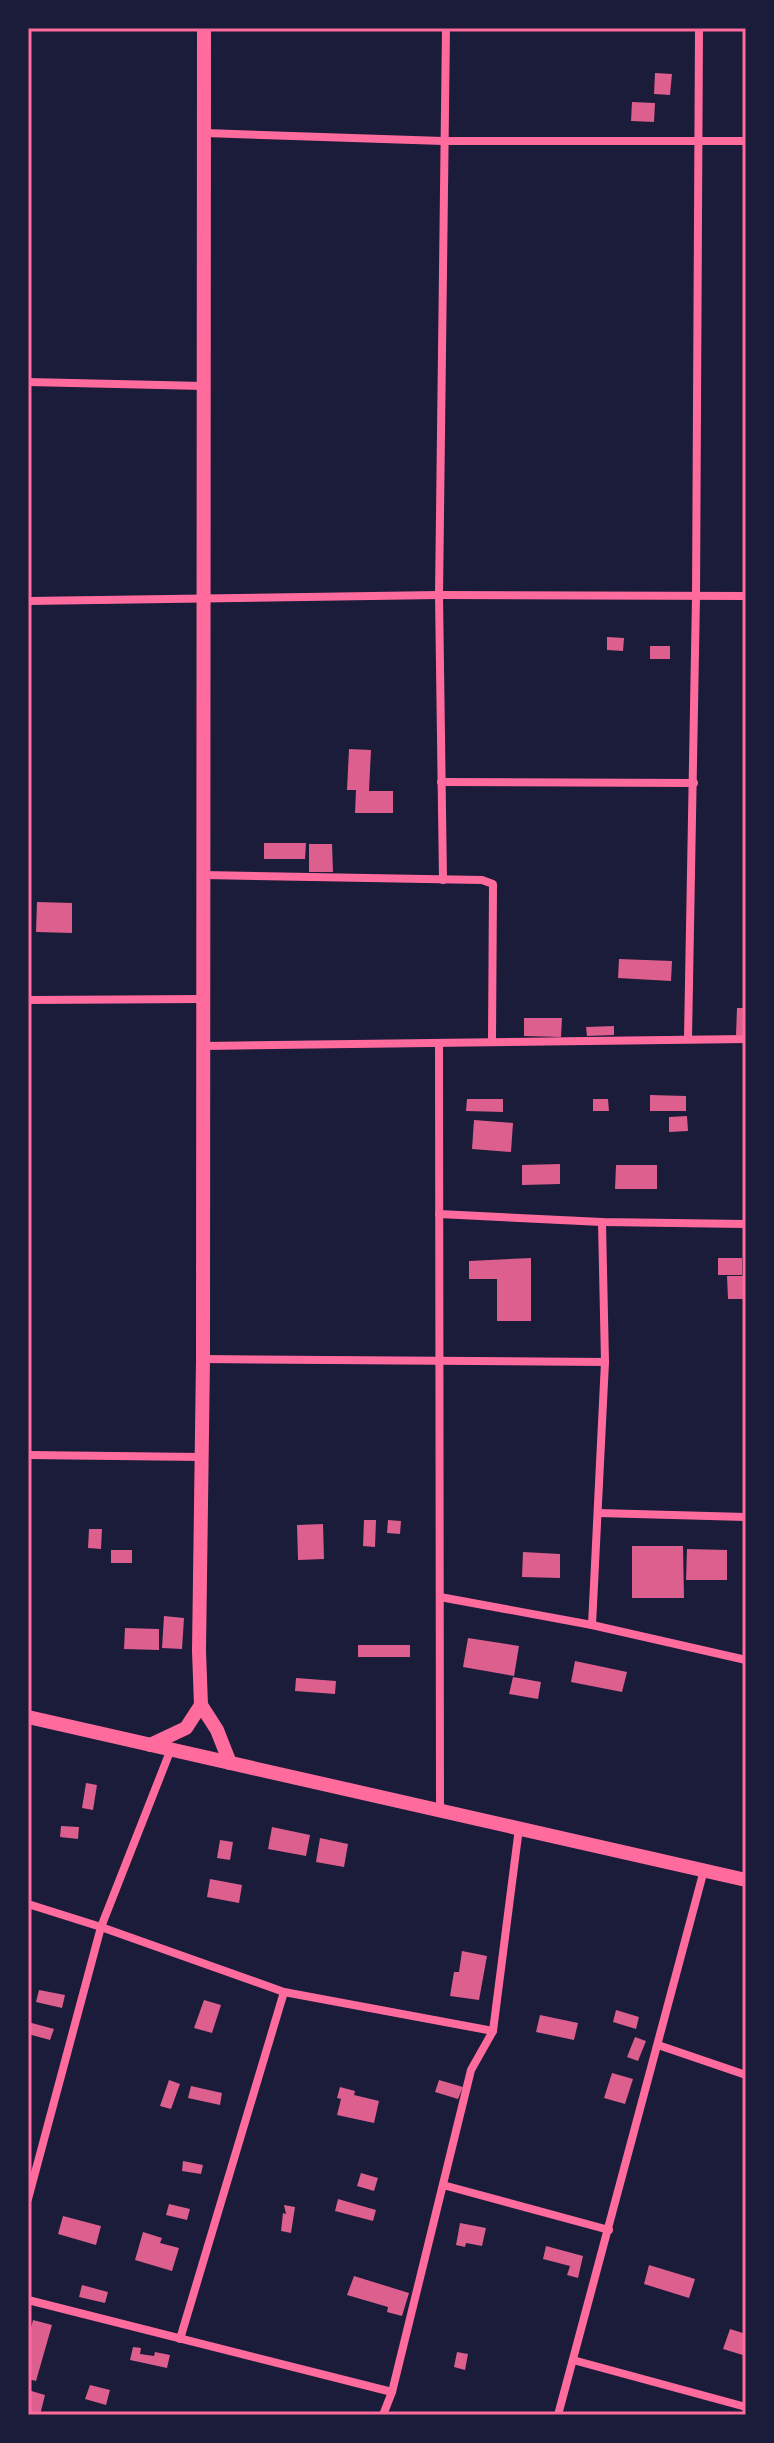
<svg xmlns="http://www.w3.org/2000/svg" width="774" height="2443" viewBox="0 0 774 2443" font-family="'Roboto Serif',serif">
<rect width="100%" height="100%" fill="#1b1b3a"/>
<g fill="#dd5f8e">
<path d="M 655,73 L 672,74 L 670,95 L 654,94 Z"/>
<path d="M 632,102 L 655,103 L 654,122 L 631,121 Z"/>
<path d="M 607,637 L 624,638 L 623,651 L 607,650 Z"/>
<rect x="650" y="646" width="20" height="13"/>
<path d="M 349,749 L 371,750 L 369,791 L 393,791 L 393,813 L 355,813 L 356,790 L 347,790 Z"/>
<path d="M 264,843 L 306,843 L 305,859 L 264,859 Z"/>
<path d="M 309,844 L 332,844 L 333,872 L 309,872 Z"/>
<path d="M 37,902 L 72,903 L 72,933 L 36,932 Z"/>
<path d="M 619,959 L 672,961 L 671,981 L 618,978 Z"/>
<path d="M 737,1008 L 746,1008 L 746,1036 L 736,1035 Z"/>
<path d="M 524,1018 L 562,1018 L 561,1037 L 524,1036 Z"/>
<path d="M 614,1026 L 614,1035 L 587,1036 L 586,1027 Z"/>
<path d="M 650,1095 L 686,1096 L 686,1111 L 650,1111 Z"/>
<path d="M 467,1099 L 503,1099 L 503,1112 L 466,1111 Z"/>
<path d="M 593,1099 L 608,1099 L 609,1111 L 593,1111 Z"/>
<path d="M 687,1116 L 688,1131 L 669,1132 L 669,1117 Z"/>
<path d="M 474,1120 L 513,1123 L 511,1152 L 472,1149 Z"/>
<path d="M 560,1164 L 560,1184 L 522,1185 L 522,1165 Z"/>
<path d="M 616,1165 L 657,1165 L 657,1189 L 615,1189 Z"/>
<path d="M 531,1258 L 531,1321 L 497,1321 L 497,1279 L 469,1279 L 469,1261 Z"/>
<rect x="718" y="1258" width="24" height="17"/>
<path d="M 727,1276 L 746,1276 L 746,1299 L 728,1299 Z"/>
<path d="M 364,1520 L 376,1520 L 375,1547 L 363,1546 Z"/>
<path d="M 388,1520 L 401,1521 L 400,1534 L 387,1533 Z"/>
<path d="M 323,1524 L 324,1559 L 298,1560 L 297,1525 Z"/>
<path d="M 89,1529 L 102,1529 L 101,1549 L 88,1548 Z"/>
<path d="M 632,1546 L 683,1546 L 684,1598 L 632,1598 Z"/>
<path d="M 687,1549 L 727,1550 L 727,1580 L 686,1580 Z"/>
<rect x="111" y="1550" width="21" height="13"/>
<path d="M 523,1552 L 560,1554 L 560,1578 L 522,1577 Z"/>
<path d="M 164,1616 L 184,1618 L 182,1649 L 162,1648 Z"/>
<path d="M 125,1628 L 159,1629 L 159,1650 L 124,1649 Z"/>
<path d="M 468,1638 L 519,1646 L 514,1676 L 463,1667 Z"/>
<rect x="358" y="1645" width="52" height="12"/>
<path d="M 575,1661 L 627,1672 L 622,1692 L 571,1682 Z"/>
<path d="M 513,1677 L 541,1682 L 538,1699 L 509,1694 Z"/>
<path d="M 296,1678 L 336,1681 L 335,1694 L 295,1691 Z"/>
<path d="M 86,1783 L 97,1785 L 93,1810 L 82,1808 Z"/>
<path d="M 61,1826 L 79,1827 L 78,1839 L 60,1837 Z"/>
<path d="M 272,1827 L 310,1835 L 306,1856 L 268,1849 Z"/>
<path d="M 320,1838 L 348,1844 L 344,1867 L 316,1862 Z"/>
<path d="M 220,1840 L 233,1842 L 230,1860 L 217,1858 Z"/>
<path d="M 210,1879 L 242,1885 L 239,1903 L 207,1897 Z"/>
<path d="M 462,1951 L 487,1956 L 479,2000 L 450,1996 L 454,1972 L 459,1972 Z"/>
<path d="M 39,1990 L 65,1995 L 62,2008 L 36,2002 Z"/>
<path d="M 204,2000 L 221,2005 L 212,2033 L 194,2028 Z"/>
<path d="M 616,2010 L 639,2017 L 636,2029 L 613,2022 Z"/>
<path d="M 540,2015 L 578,2023 L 574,2040 L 536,2032 Z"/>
<path d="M 28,2022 L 54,2029 L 50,2040 L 28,2034 Z"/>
<path d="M 635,2037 L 646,2041 L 638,2061 L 627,2057 Z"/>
<path d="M 612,2073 L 633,2079 L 625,2104 L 604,2098 Z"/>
<path d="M 169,2080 L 180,2084 L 171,2109 L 160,2106 Z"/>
<path d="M 439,2080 L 463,2087 L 458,2099 L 435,2092 Z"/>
<path d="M 191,2086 L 222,2093 L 220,2105 L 188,2098 Z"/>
<path d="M 340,2087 L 355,2091 L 354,2095 L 379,2101 L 374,2123 L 337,2115 L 341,2099 L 337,2098 Z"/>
<path d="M 183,2161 L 203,2165 L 201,2174 L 182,2171 Z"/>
<path d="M 361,2173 L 378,2178 L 374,2191 L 357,2186 Z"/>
<path d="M 338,2199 L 376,2210 L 373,2221 L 335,2211 Z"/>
<path d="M 169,2204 L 190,2209 L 187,2220 L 166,2215 Z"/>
<path d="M 284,2205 L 295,2207 L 291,2233 L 281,2231 L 283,2213 L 286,2214 Z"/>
<path d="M 63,2216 L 101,2226 L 96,2245 L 58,2234 Z"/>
<path d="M 460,2223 L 486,2228 L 482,2246 L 466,2243 L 465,2247 L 456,2245 Z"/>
<path d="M 143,2232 L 162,2238 L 160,2243 L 179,2248 L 172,2271 L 135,2260 Z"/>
<path d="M 546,2246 L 583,2256 L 578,2278 L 567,2275 L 570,2266 L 543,2259 Z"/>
<path d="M 649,2265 L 695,2279 L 689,2298 L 644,2284 Z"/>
<path d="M 354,2276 L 409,2293 L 402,2316 L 387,2312 L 388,2307 L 347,2295 Z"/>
<path d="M 82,2285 L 108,2292 L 105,2303 L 79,2297 Z"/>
<path d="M 33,2320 L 52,2325 L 36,2381 L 28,2379 L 28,2339 Z"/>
<path d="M 730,2329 L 746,2334 L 746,2356 L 723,2349 Z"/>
<path d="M 133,2347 L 141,2348 L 140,2354 L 154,2356 L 155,2352 L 170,2355 L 167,2368 L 130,2360 Z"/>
<path d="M 457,2352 L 468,2354 L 465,2370 L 454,2367 Z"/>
<path d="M 90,2385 L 110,2390 L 106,2405 L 85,2399 Z"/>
<path d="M 28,2390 L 45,2395 L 40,2415 L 28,2415 Z"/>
</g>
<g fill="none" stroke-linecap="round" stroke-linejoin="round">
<g stroke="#ff6b9d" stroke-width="8">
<path d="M 205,133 L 443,141 L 746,141"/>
<path d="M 28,382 L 204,386"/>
<path d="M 28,601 L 439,595 L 746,596"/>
<path d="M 441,782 L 694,783"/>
<path d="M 203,875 L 482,880 L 493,884 L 492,1041"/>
<path d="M 443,880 L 439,595 L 446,28"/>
<path d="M 28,1000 L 203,999"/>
<path d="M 688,1038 L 696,597 L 699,28"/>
<path d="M 439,1043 L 440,1810"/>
<path d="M 203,1046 L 746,1039"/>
<path d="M 439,1214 L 602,1222 L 746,1224"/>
<path d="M 203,1359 L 605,1362"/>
<path d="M 28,1455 L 201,1457"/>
<path d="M 598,1513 L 746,1517"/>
<path d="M 440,1597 L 592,1625 L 746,1660"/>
<path d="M 592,1625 L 605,1362 L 602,1222"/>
<path d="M 28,1904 L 101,1927 L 284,1992 L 493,2031"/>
<path d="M 658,2045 L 746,2075"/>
<path d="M 443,2185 L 609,2230"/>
<path d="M 28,2199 L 101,1927 L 171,1749"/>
<path d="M 28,2300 L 392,2392 L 383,2415"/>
<path d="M 180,2339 L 284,1992"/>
<path d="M 573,2360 L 746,2407"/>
<path d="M 392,2392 L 471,2070 L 493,2031 L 519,1828"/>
<path d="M 558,2415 L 704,1870"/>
</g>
<g stroke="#ff6b9d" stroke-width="14">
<path d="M 204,28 L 203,1359 L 199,1651 L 201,1705 L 217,1730 L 230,1763"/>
<path d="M 28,1717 L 746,1880"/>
<path d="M 150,1745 L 186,1728 L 201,1705"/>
</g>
</g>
<rect width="774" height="2443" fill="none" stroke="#1b1b3a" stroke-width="60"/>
<rect x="30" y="30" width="714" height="2383" fill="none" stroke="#ff6b9d" stroke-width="3"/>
</svg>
